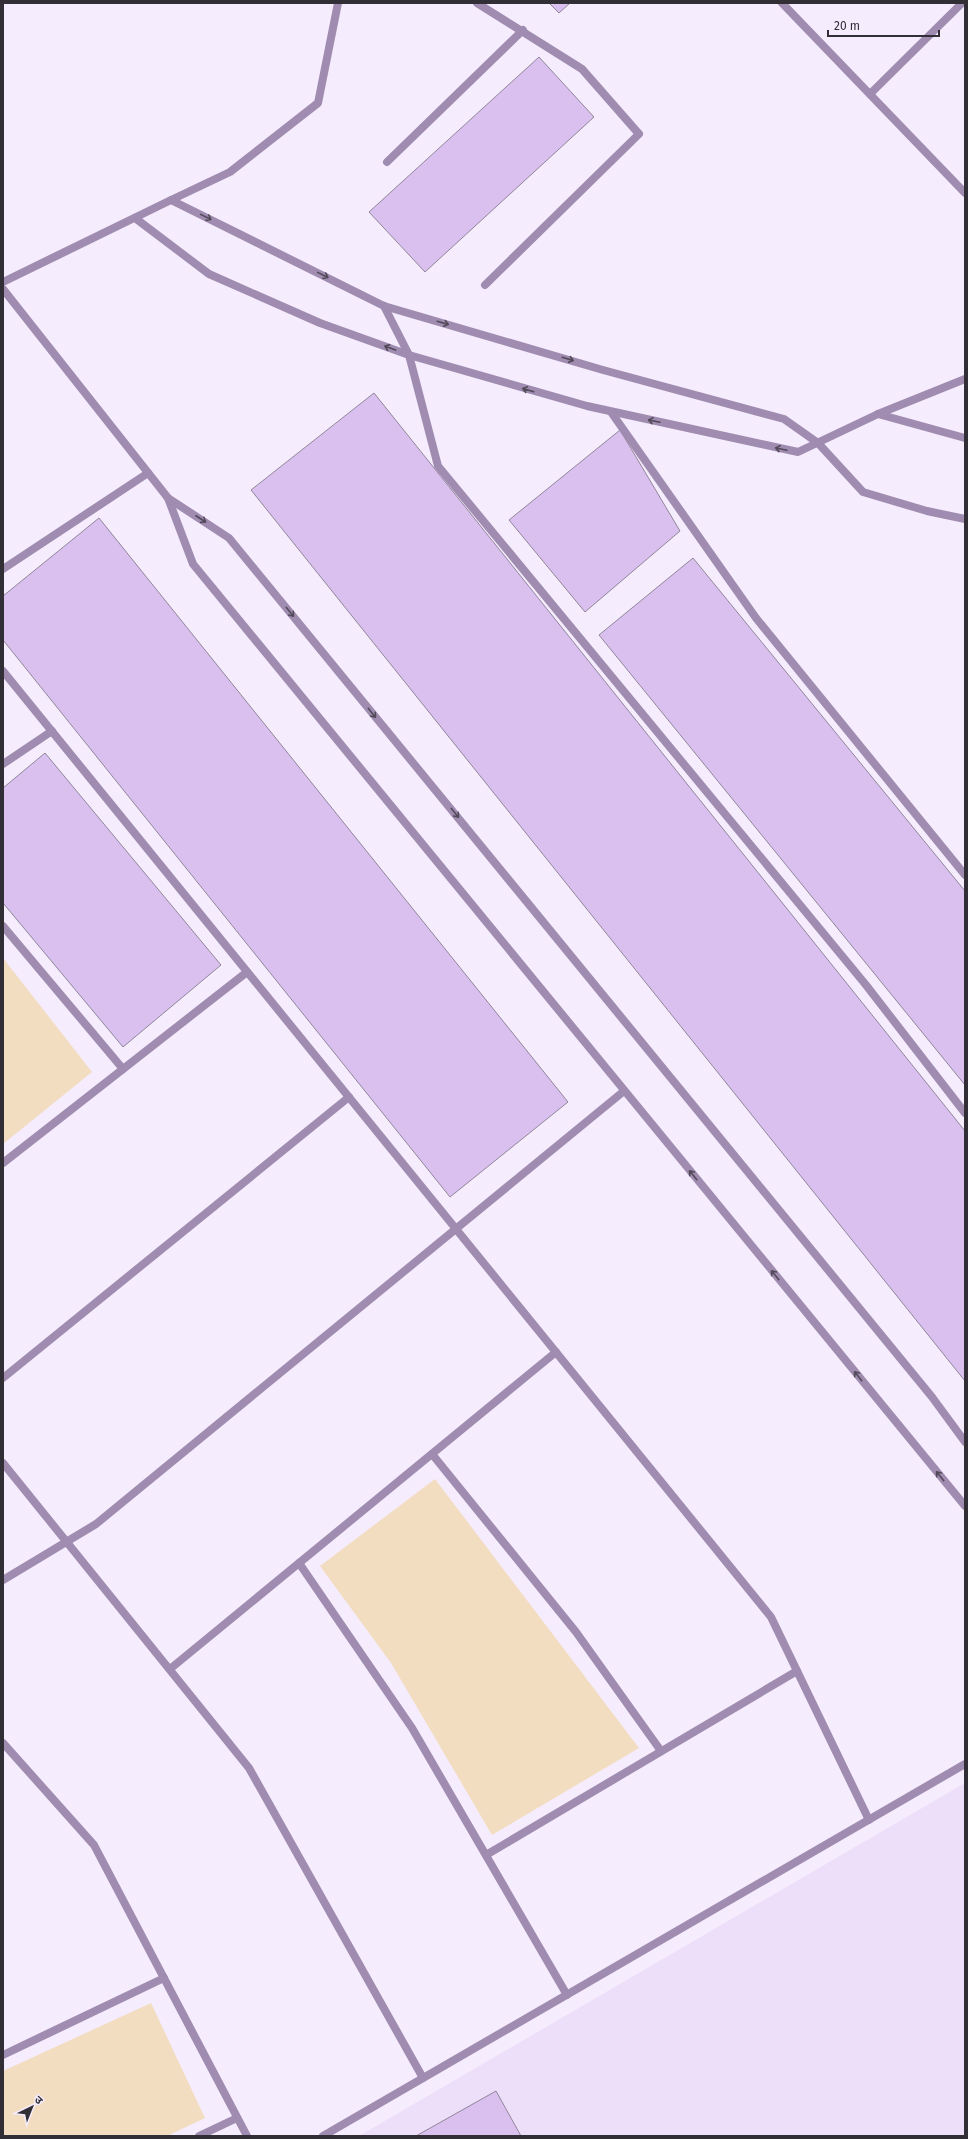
<svg xmlns="http://www.w3.org/2000/svg" width="968" height="2139" viewBox="0 0 968 2139" font-family="'Fira Sans','Noto Sans Devanagari',sans-serif">
<rect width="100%" height="100%" fill="#f5ecfd"/>
<path fill="#eddef9" d="M 965,1783 L 965,2136 L 359,2136 Z"/>
<g fill="#f3ddc1">
<path d="M 3,958 L 92,1072 L 3,1144 Z"/>
<path d="M 435,1479 L 639,1748 L 492,1835 L 391,1663 L 320,1566 Z"/>
<path d="M 151,2003 L 205,2118 L 167,2136 L 3,2136 L 3,2071 Z"/>
</g>
<g fill="#dac0ee" stroke="#918699">
<path d="M 549,3 L 570,3 L 559,13 Z"/>
<path d="M 539,57 L 594,117 L 425,272 L 369,212 Z"/>
<path d="M 374,393 L 965,1131 L 965,1381 L 251,490 Z"/>
<path d="M 620,430 L 680,531 L 585,612 L 509,520 Z"/>
<path d="M 99,518 L 568,1102 L 450,1197 L 3,640 L 3,596 Z"/>
<path d="M 693,558 L 965,891 L 965,1085 L 599,635 Z"/>
<path d="M 45,753 L 221,965 L 123,1047 L 3,903 L 3,788 Z"/>
<path d="M 496,2091 L 521,2136 L 416,2136 Z"/>
</g>
<g fill="none" stroke-linecap="round" stroke-linejoin="round">
<g stroke="#a08cb0" stroke-width="8">
<path d="M 477,3 L 582,69 L 639,134 L 485,285"/>
<path d="M 387,162 L 523,30"/>
<path d="M 3,569 L 148,473"/>
<path d="M 3,671 L 771,1617 L 869,1820"/>
<path d="M 3,764 L 52,731"/>
<path d="M 3,926 L 123,1069"/>
<path d="M 3,1163 L 247,972"/>
<path d="M 3,1378 L 349,1097"/>
<path d="M 432,1454 L 576,1632 L 661,1751"/>
<path d="M 3,1463 L 249,1768 L 423,2078"/>
<path d="M 299,1563 L 412,1728 L 567,1995"/>
<path d="M 3,1580 L 96,1524 L 624,1091"/>
<path d="M 170,1669 L 556,1352"/>
<path d="M 3,1743 L 94,1845 L 247,2136"/>
<path d="M 486,1855 L 797,1671"/>
<path d="M 3,2055 L 164,1978"/>
<path d="M 199,2136 L 237,2118"/>
<path d="M 323,2136 L 965,1764"/>
</g>
<g stroke="#a08cb0" stroke-width="8">
<path d="M 782,3 L 965,193"/>
<path d="M 870,94 L 962,3"/>
<path d="M 171,200 L 230,172 L 318,103 L 338,3"/>
<path d="M 384,306 L 409,355 L 438,466 L 866,985 L 965,1113"/>
<path d="M 611,412 L 756,618 L 965,875"/>
<path d="M 878,414 L 965,438"/>
<path d="M 818,443 L 863,492 L 927,511 L 965,519"/>
</g>
<g stroke="#a08cb0" stroke-width="8">
<path d="M 135,218 L 209,274 L 320,323 L 409,355 L 587,406 L 798,452 L 878,414 L 965,379"/>
<path d="M 3,282 L 171,200 L 384,306 L 603,370 L 784,419 L 818,443"/>
<path d="M 3,289 L 168,498 L 193,564 L 965,1506"/>
<path d="M 168,498 L 229,538 L 932,1397 L 965,1442"/>
</g>
</g>
<defs><path id="oneway-shaft" d="M-6 0H5M1.5-3L5.5 0L1.5 3" fill="none" stroke-width="1.6" stroke-linecap="round" stroke-linejoin="round"/></defs>
<g stroke="#534a5a">
<use href="#oneway-shaft" transform="translate(206 217) rotate(26)"/>
<use href="#oneway-shaft" transform="translate(323 275) rotate(26)"/>
<use href="#oneway-shaft" transform="translate(443 323) rotate(16)"/>
<use href="#oneway-shaft" transform="translate(390 348) rotate(-160)"/>
<use href="#oneway-shaft" transform="translate(568 359) rotate(16)"/>
<use href="#oneway-shaft" transform="translate(528 390) rotate(-164)"/>
<use href="#oneway-shaft" transform="translate(654 421) rotate(-168)"/>
<use href="#oneway-shaft" transform="translate(781 449) rotate(-168)"/>
<use href="#oneway-shaft" transform="translate(201 519) rotate(33)"/>
<use href="#oneway-shaft" transform="translate(290 612) rotate(51)"/>
<use href="#oneway-shaft" transform="translate(372 713) rotate(51)"/>
<use href="#oneway-shaft" transform="translate(455 813) rotate(51)"/>
<use href="#oneway-shaft" transform="translate(693 1175) rotate(-129)"/>
<use href="#oneway-shaft" transform="translate(775 1275) rotate(-129)"/>
<use href="#oneway-shaft" transform="translate(858 1376) rotate(-129)"/>
<use href="#oneway-shaft" transform="translate(940 1476) rotate(-129)"/>
</g>
<rect width="968" height="2139" fill="none" stroke="#322e35" stroke-width="8"/>
<g transform="translate(32 2107) rotate(43)" stroke="#f5ecfd" stroke-width="3" paint-order="stroke">
<path d="M0-3L7 15L0 10L-7 15Z" fill="#322e35"/>
<text y="-6" font-size="11" font-weight="bold" text-anchor="middle" fill="#322e35">उ</text>
</g>
<path d="M828 30v6h111v-6" fill="none" stroke="#322e35" stroke-width="2"/>
<text x="834" y="30" font-size="12" fill="#322e35" stroke="#f5ecfd" stroke-width="3" paint-order="stroke">20 m</text>
</svg>
